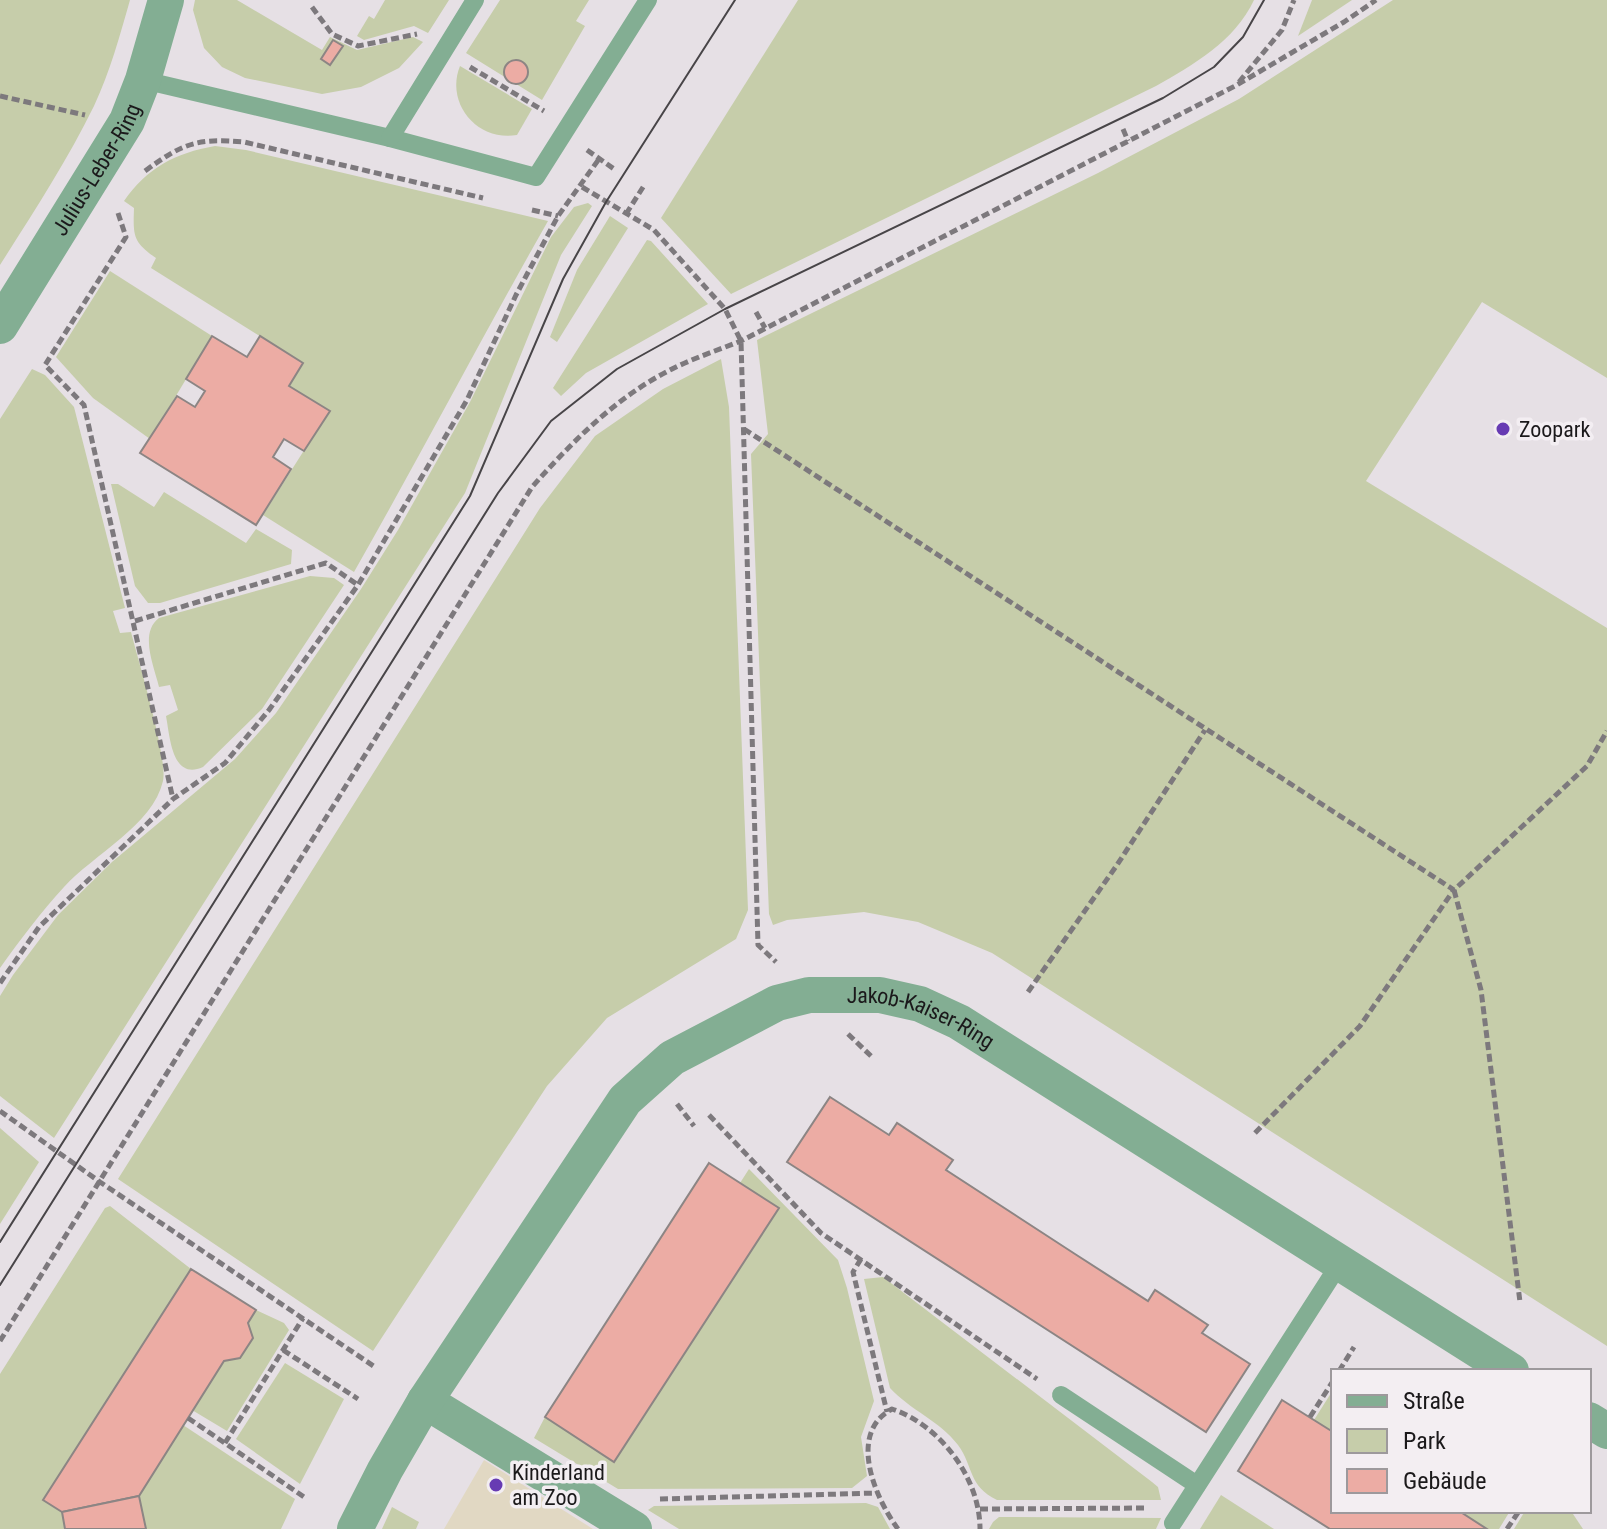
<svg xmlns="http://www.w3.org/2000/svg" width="1607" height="1529" viewBox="0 0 1607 1529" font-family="'Roboto Condensed',sans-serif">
<rect width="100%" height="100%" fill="#e6e0e5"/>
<path fill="#e1d8c3" d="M 484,1460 L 593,1529 L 444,1529 Z"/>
<g fill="#c6cdaa">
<path d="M 0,0 L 130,0 C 120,35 110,72 94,106 C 67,161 33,213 0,265 Z"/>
<path d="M 195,0 L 237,0 L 322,50 L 330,37 L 357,50 L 413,37 L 423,42 L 399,68 L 361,87 L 322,94 L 245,78 L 222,67 L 204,48 L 193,10 Z"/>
<path d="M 385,0 L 449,0 L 428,33 L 414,26 L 364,40 L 357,36 L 369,16 L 374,19 Z"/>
<path d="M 500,0 L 589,0 L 576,21 L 585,26 L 542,100 L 466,53 Z"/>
<path d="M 798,0 L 1254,0 C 1235,41 1193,65 1156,86 L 731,294 L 661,218 Z"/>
<path d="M 1312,0 L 1352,0 L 1298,36 Z"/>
<path d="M 1393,0 L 1607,0 L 1607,378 L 1482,302 L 1366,481 L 1607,628 L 1607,1346 L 992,953 L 918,922 L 864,912 L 787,920 L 773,925 L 769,914 L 751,454 L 768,434 L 757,340 L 1098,173 L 1239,99 Z"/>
<path d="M 460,66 L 532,109 L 517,135 C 477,142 445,103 460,66 Z"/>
<path d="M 215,146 L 246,150 L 548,221 C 482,337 420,456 354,572 L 263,515 L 329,411 L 289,386 L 303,363 L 151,268 L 156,258 C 133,242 133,236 134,208 L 124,201 C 147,168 175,153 215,146 Z"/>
<path d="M 588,203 L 592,206 L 561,255 L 465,493 L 54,1138 L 0,1096 L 0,996 L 13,975 L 58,915 L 112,862 L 235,759 L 276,713 L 361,589 L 398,530 L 470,402 L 551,237 L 574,207 Z"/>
<path d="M 610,216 L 628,228 L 557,342 L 550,337 L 577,270 Z"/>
<path d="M 647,240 L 651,241 L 708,304 L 586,373 L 561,396 L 553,388 Z"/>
<path d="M 110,271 L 212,336 L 150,439 L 93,398 L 56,357 Z"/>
<path d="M 721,359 L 729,407 L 748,910 L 736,939 L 607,1018 L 547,1086 L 373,1351 L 118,1179 L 540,508 L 595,436 L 663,389 Z"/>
<path d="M 32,369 L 45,375 L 74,407 L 125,608 L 113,611 L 120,633 L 131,632 C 138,660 168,758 163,781 C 153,825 93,855 64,887 C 41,912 20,940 0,968 L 0,419 Z"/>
<path d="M 111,484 L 118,484 L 154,507 L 164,492 L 246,543 L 256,529 L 292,550 L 291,564 L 160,603 L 148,603 L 135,586 Z"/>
<path d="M 310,576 L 334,578 L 344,585 L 262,709 L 203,767 C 172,781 170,737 166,716 L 178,710 L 170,685 L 159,687 C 154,666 139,633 159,618 Z"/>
<path d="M 0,1128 L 39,1162 L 0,1224 Z"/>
<path d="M 749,1169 L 838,1260 L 847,1288 L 874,1401 L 861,1437 L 867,1476 L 852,1488 L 618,1489 L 534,1438 L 545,1417 L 615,1461 L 778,1208 L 740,1183 Z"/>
<path d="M 110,1206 L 191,1269 L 43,1500 L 62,1512 L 65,1529 L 0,1529 L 0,1374 L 105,1208 Z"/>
<path d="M 883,1277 L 1152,1482 L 1158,1487 L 1161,1500 L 997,1500 C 968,1486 974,1467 958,1445 C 940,1421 910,1410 890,1388 L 864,1279 Z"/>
<path d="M 256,1310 L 284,1323 L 289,1330 L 227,1431 L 192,1410 L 224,1361 L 240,1358 L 253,1338 L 248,1323 Z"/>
<path d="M 285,1363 L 344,1399 L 300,1484 L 236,1439 Z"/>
<path d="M 1333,1390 L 1333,1432 L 1314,1420 Z"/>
<path d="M 183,1425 L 295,1499 L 281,1529 L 146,1529 L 139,1496 Z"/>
<path d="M 1221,1495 L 1274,1529 L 1200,1529 Z"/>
<path d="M 866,1503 L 878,1507 L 890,1529 L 679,1529 L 648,1510 L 654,1506 Z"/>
<path d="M 392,1507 L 419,1522 L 416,1529 L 382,1529 Z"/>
<path d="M 1459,1511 L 1510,1511 L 1499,1529 L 1487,1529 Z"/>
<path d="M 1525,1511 L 1571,1511 L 1583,1529 L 1514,1529 Z"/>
<path d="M 999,1517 L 1161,1518 L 1156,1529 L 989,1529 L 993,1522 Z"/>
</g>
<g fill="#ecaca4" stroke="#8c8584" stroke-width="2">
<path d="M 333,40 L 343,46 L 330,65 L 321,59 Z"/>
<circle cx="516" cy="72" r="12"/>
<path d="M 212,336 L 247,357 L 260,336 L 303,363 L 289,386 L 330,411 L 304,451 L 284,439 L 273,457 L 291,469 L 256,525 L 140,453 L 177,396 L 195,407 L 205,391 L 186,379 Z"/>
<path d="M 830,1097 L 889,1135 L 897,1123 L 953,1160 L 946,1170 L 1075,1254 L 1148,1301 L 1155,1290 L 1208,1325 L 1202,1333 L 1250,1364 L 1206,1432 L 787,1162 Z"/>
<path d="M 709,1163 L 779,1208 L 614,1462 L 545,1417 Z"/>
<path d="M 191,1269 L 256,1310 L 248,1323 L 253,1338 L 240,1358 L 224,1361 L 139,1496 L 62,1512 L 43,1500 Z"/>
<path d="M 1282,1400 L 1333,1432 L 1333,1511 L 1459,1511 L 1487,1529 L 1330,1529 L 1238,1471 Z"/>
<path d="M 139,1496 L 146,1529 L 65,1529 L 62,1512 Z"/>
</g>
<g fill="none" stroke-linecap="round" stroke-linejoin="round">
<g stroke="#7d797d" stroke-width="5" stroke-dasharray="8 4" stroke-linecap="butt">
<path d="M 312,7 L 332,34 L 358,46 L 417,34"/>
<path d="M 470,67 L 544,111"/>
<path d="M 1239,82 L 1282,30 L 1294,0"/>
<path d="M 0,96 L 85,115"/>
<path d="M 1123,129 L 1128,141"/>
<path d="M 587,150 L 614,169"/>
<path d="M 145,171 C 183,143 197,138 244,142 L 483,198"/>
<path d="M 582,187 L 654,230 L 725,309 L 741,341 L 758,945 L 776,962"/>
<path d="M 532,210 L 558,216"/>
<path d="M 118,213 L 126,237 L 45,365 L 84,405 L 173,799"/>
<path d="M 626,214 L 645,184"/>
<path d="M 756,312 L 765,328"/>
<path d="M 744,429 L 1454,890 L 1587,766 L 1607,731"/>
<path d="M 135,621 L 326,563 L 358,585"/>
<path d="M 1454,890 L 1481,990 L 1520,1302"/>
<path d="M 0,983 L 39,927 L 173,799 L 225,763 L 269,710 L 358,585 L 467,400 L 516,295 L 558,216 L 599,159"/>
<path d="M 1028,992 L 1117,865 L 1205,730"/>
<path d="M 848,1034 L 871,1056"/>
<path d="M 677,1104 L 694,1126"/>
<path d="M 0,1111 L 100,1182 L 375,1367"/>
<path d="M 709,1115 L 821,1233 L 1037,1379"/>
<path d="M 1255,1133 L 1360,1026 L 1453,891"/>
<path d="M 861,1259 L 853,1272 L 887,1412"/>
<path d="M 0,1341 L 532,487 C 573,441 616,397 672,369 C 694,358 718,350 741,341 L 1235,86 L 1344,22 L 1376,0"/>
<path d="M 283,1350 L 358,1399"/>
<path d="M 1339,1371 L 1354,1347"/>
<path d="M 1310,1417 L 1333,1381"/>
<path d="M 188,1418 L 307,1499"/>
<path d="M 225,1443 L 303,1318"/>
<path d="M 660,1499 L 877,1493"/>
<path d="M 980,1509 L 1147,1508"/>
<path d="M 898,1529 C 875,1498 847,1433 892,1409 C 940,1425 980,1478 980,1529"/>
<path d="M 1507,1529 L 1519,1511"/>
</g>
<g stroke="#83ae93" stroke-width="18">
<path d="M 143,80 L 390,138 L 536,177 L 648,0"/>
<path d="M 390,138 L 475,0"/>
<path d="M 1061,1395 L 1197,1485"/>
<path d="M 1173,1523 L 1340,1263"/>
</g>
<g stroke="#83ae93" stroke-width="36">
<path id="s1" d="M 0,326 L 127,121 L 143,80 L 166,0"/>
<path d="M 425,1401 L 634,1529"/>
<path d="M 1589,1420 L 1607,1431"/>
<path id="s2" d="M 355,1529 L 385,1470 L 425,1401 L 625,1100 L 672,1058 L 777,1003 L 809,995 L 880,995 L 920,1004 L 959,1022 L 1511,1371"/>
</g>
<g stroke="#484548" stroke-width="2">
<path d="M 0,1242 L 470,496 L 563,279 L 606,202 L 735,0"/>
<path d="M 0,1285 L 498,493 L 551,421 L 617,369 L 725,309 L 1163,98 L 1214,67 L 1243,37 L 1264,0"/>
</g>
</g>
<g fill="#673bb3" stroke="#f3eef2" stroke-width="3">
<circle cx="1503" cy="429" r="8"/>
<circle cx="496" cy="1485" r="8"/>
</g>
<g text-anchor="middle" stroke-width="7" stroke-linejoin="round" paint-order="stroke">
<g font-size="22" fill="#1b191b" stroke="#f3eef2">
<text dy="8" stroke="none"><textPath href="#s1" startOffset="184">Julius-Leber-Ring</textPath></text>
<text dy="8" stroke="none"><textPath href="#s2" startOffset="838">Jakob-Kaiser-Ring</textPath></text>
</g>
<g font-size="22" fill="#1b191b" stroke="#f3eef2" text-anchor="start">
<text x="1519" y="437">Zoopark</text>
<text x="512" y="1480">Kinderland<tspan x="512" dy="25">am Zoo</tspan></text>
</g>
</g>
<rect x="1331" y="1369" width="260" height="144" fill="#f3eef2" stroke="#9d999c" stroke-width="2"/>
<rect x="1347" y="1395" width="40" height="12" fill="#83ae93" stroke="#9d999c" stroke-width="2"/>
<text x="1403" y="1409" font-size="24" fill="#1b191b">Straße</text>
<rect x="1347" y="1429" width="40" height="24" fill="#c6cdaa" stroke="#9d999c" stroke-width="2"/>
<text x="1403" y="1449" font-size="24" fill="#1b191b">Park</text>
<rect x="1347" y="1469" width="40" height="24" fill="#ecaca4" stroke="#9d999c" stroke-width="2"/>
<text x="1403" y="1489" font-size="24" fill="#1b191b">Gebäude</text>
</svg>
